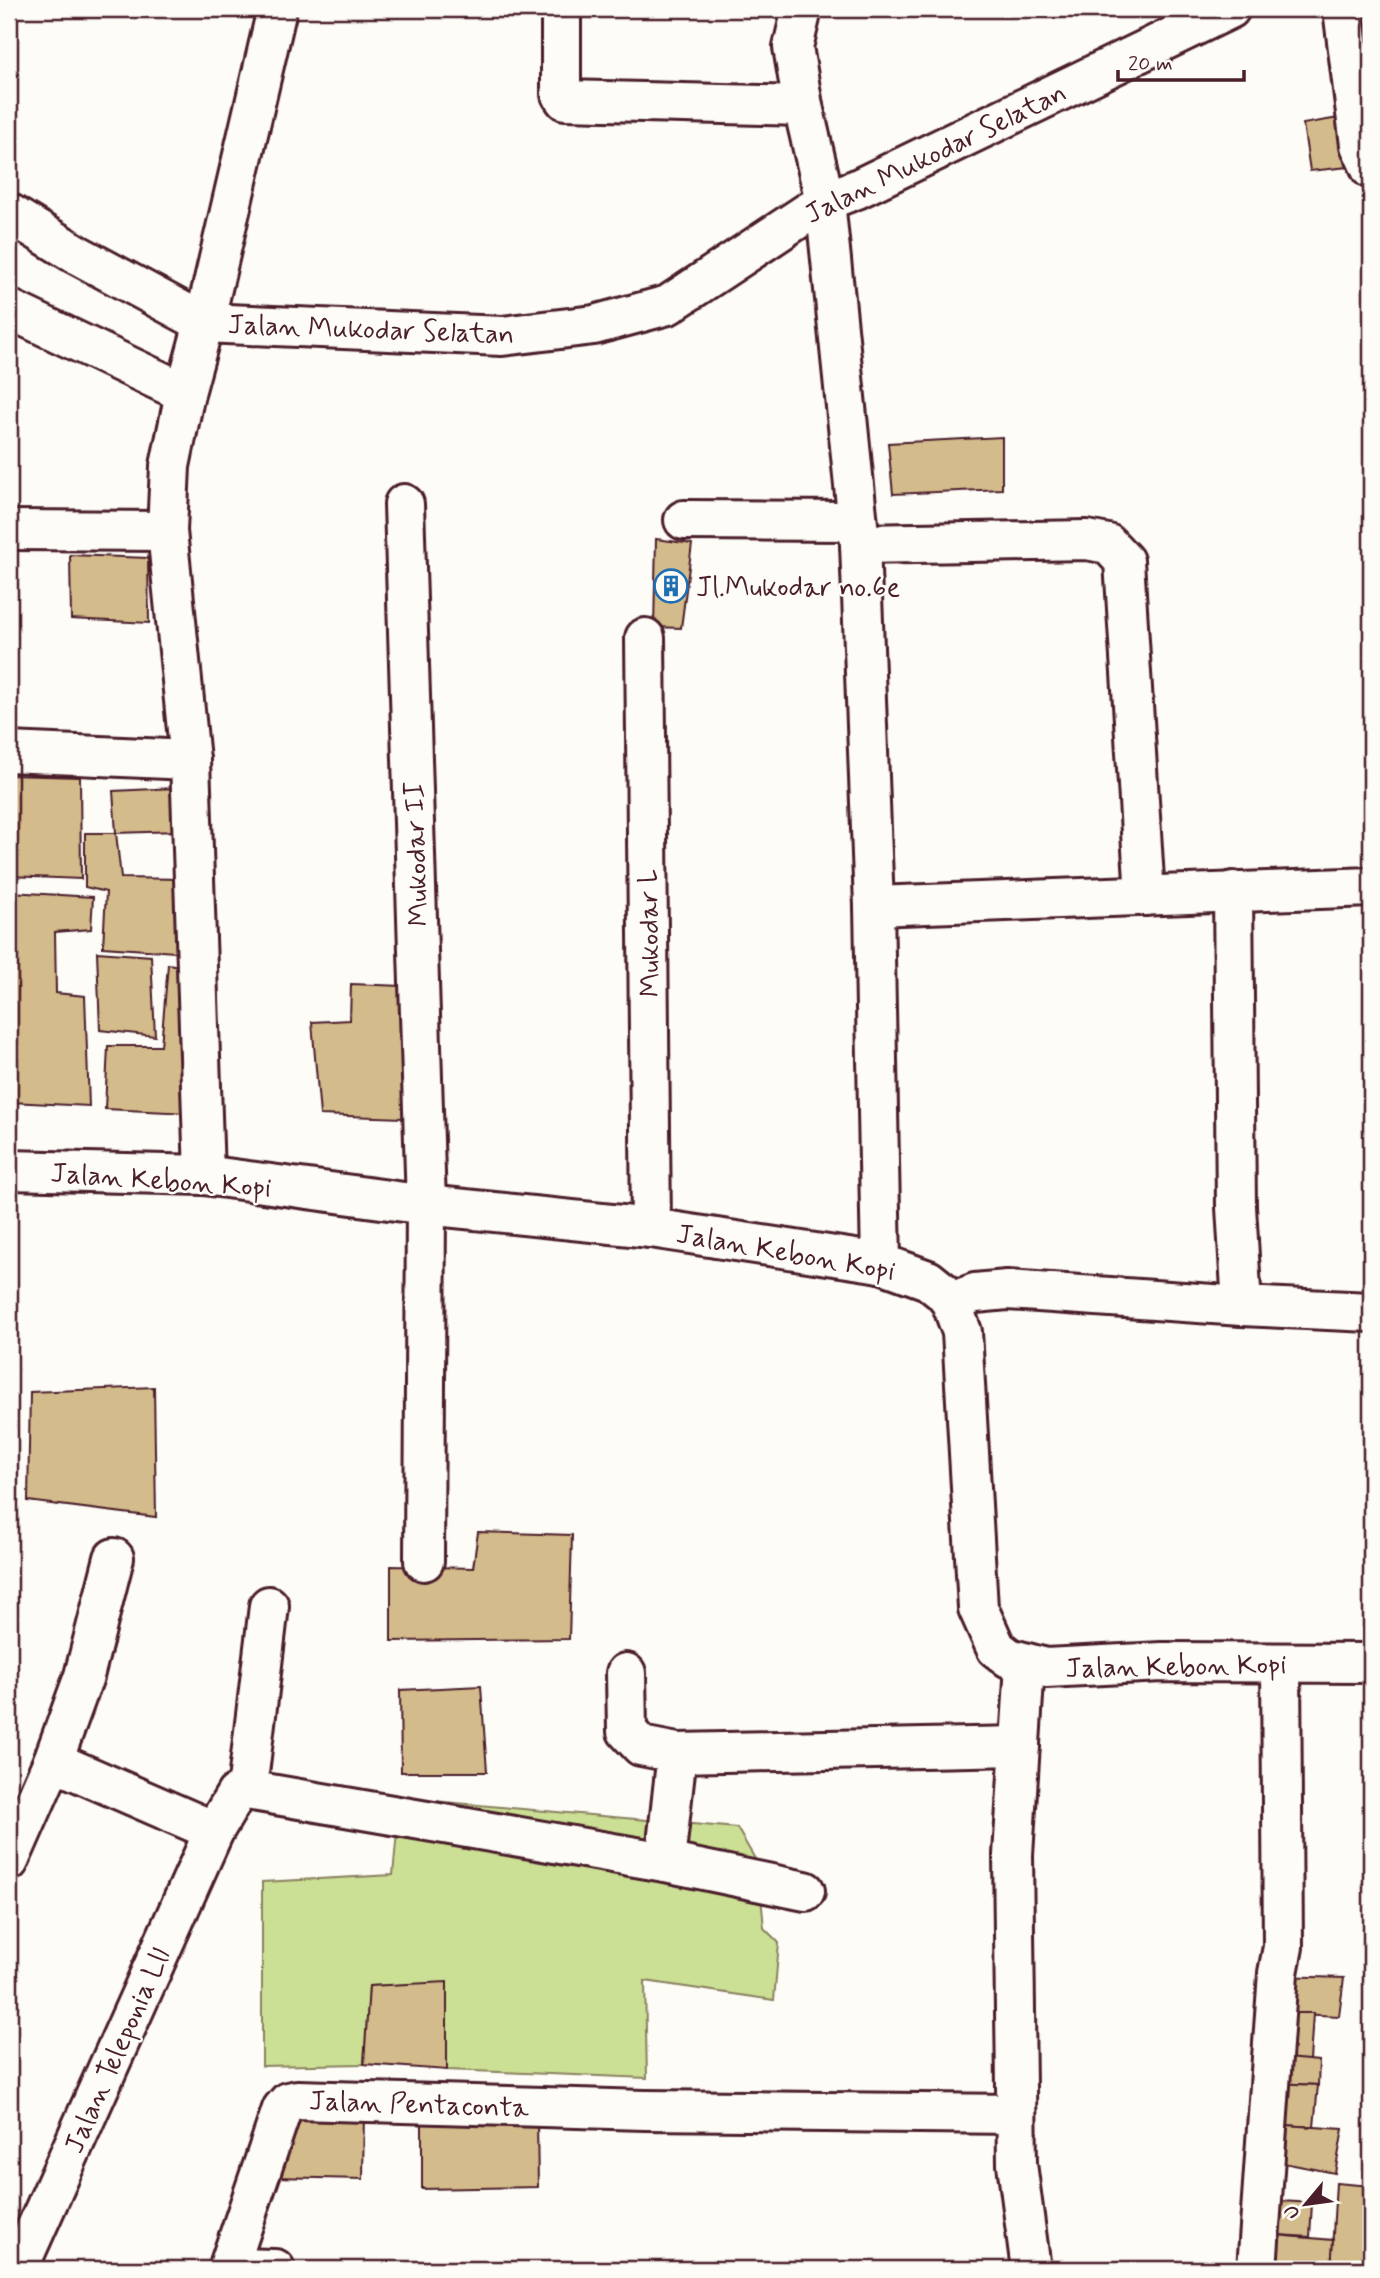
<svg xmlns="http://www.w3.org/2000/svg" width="1380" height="2278" viewBox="0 0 1380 2278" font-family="Mynerve,sans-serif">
<rect width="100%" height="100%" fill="#fdfcf7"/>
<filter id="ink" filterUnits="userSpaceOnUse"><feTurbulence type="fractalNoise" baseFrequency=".0143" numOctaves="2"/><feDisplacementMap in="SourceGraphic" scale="14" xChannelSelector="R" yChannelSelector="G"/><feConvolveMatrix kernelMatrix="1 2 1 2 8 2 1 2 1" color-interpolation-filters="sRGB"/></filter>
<g filter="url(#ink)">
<path fill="#cbe094" stroke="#8a8060" stroke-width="2" d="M 400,1798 L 737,1828 L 758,1864 L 764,1928 L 779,1943 L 774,2000 L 645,1981 L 647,2078 L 447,2070 L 447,1983 L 369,1986 L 364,2064 L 262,2066 L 262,1882 L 393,1875 Z"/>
<g fill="#d4bb8b" stroke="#4a1f2b" stroke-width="2">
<path d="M 1345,117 L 1348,167 L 1310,171 L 1303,124 Z"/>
<path d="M 1002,437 L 1002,489 L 893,494 L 888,443 Z"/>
<path d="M 656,539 L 692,544 L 681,628 L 654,627 Z"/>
<path d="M 70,555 L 148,558 L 149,623 L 71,619 Z"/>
<path d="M 9,775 L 80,777 L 81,879 L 9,876 Z"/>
<path d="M 175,788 L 178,831 L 116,833 L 113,791 Z"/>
<path d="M 85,833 L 116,833 L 121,878 L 183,879 L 189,953 L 103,947 L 106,892 L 85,887 Z"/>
<path d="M 10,892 L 93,897 L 91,929 L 55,932 L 56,993 L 85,996 L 89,1106 L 11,1102 Z"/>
<path d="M 97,952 L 151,956 L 155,1036 L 100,1030 Z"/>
<path d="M 168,964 L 192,968 L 189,1113 L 105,1109 L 108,1046 L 161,1046 Z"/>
<path d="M 351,984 L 403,986 L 403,1118 L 320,1115 L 312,1022 L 350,1020 Z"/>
<path d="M 154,1387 L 156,1517 L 28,1501 L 30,1392 Z"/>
<path d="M 478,1532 L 572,1535 L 569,1639 L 391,1641 L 391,1566 L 473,1568 Z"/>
<path d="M 481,1686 L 487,1772 L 401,1772 L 400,1690 Z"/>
<path d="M 1280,1976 L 1344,1978 L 1339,2016 L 1278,2013 Z"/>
<path d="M 447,1982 L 447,2070 L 364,2064 L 369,1986 Z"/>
<path d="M 1278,2013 L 1313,2013 L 1310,2061 L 1275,2057 Z"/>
<path d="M 1275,2057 L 1319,2061 L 1318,2085 L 1273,2083 Z"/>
<path d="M 1273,2083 L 1318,2085 L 1314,2127 L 1270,2124 Z"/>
<path d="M 300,2108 L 364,2110 L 363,2179 L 275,2177 Z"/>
<path d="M 537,2120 L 538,2187 L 422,2189 L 422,2123 Z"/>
<path d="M 1270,2124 L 1343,2129 L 1335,2173 L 1268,2160 Z"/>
<path d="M 1336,2183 L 1371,2186 L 1371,2269 L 1331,2268 Z"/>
<path d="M 1265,2200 L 1312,2203 L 1310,2237 L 1263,2234 Z"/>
<path d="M 1263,2234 L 1333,2240 L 1331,2269 L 1261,2266 Z"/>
</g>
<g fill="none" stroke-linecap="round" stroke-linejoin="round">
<defs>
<g id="street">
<path d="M 561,9 L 561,94 L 565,100 L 803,106"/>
<path d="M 802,9 L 793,47 L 803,106 L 825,201 L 860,544 L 874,906 L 881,1263"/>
<path d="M 1343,9 L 1360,145 L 1371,169"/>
<path d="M 9,213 L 76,254 L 204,323 L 502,336 L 594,325 L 668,305 L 825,201 L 857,189 L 1230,9"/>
<path d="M 9,309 L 185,393"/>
<path d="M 404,504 L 426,1205 L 424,1561"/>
<path d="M 684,520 L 857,521"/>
<path d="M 9,530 L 167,531"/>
<path d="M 860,544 L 1087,540 L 1108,544 L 1124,561 L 1145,896"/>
<path d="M 645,638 L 651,1228"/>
<path d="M 9,752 L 190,760"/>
<path d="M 1233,891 L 1236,1207 L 1242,1306"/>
<path d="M 874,906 L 1371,887"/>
<path d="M 204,1175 L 190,760 L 167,531 L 170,466 L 185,393 L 204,323 L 277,9"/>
<path d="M 951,1302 L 975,1293 L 1007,1290 L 1242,1306 L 1371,1312"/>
<path d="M 1025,1664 L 1013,1855 L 1017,2164 L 1031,2269"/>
<path d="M 626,1673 L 627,1731 L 641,1746 L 677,1753 L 1020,1746"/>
<path d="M 53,1761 L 214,1831"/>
<path d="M 247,1790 L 269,1606"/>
<path d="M 9,1861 L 53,1761 L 84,1676 L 114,1558"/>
<path d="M 665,1862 L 677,1753"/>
<path d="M 229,2268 L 275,2269"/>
<path d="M 18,2269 L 214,1831 L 236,1794 L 247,1790 L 665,1862 L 805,1891"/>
<path d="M 228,2269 L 282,2109 L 288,2102 L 297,2100 L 645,2110 L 1016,2114"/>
<path d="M 1257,2269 L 1278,1973 L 1283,1947 L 1281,1663"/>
</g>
<path id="secondary" d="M 9,1170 L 204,1175 L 426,1205 L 651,1228 L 881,1263 L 928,1280 L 943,1292 L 951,1302 L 962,1332 L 978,1608 L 996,1648 L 1009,1658 L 1046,1668 L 1162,1662 L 1371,1663"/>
</defs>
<use href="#street" stroke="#4a1f2b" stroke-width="44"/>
<use href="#secondary" stroke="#4a1f2b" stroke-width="44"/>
<use href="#street" stroke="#fdfcf7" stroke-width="38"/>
<use href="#secondary" stroke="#fdfcf7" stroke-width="38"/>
</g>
</g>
<defs>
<symbol id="building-ring" viewBox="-11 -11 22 22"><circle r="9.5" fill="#fdfcf7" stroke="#1f6fb2" stroke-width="1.5"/><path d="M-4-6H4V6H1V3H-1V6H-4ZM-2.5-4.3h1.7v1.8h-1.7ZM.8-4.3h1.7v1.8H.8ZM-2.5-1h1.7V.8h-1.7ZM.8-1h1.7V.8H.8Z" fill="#1f6fb2"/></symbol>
</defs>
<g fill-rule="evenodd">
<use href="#building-ring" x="652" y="567" width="38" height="38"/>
</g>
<g text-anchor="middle" stroke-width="5" stroke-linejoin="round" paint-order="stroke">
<g font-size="28" fill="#4a1f2b" stroke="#fdfcf7">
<text transform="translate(935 152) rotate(-26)" y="10">Jalan Mukodar Selatan</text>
<text transform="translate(371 328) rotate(2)" y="10">Jalan Mukodar Selatan</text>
<text transform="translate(415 854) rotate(-92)" y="10">Mukodar II</text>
<text transform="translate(648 933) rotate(-91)" y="10">Mukodar L</text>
<text transform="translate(161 1179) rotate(4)" y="10">Jalan Kebon Kopi</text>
<text transform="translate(786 1251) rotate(10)" y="10">Jalan Kebon Kopi</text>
<text transform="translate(1176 1665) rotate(-1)" y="10">Jalan Kebon Kopi</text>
<text transform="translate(116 2050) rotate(-66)" y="10">Jalan Teleponia Lll</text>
<text transform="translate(419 2103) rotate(2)" y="10">Jalan Pentaconta</text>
</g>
<g font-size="28" fill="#4a1f2b" stroke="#fdfcf7" text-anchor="start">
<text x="696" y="596">Jl.Mukodar no.6e</text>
</g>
</g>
<rect width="1380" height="2278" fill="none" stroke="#fdfcf7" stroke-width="35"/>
<rect x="18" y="18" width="1345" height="2243" fill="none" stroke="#4a1f2b" stroke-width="2.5" filter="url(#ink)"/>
<g transform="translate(1306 2204) rotate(241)" stroke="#fdfcf7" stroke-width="5" paint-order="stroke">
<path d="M0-5L12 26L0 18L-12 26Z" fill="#4a1f2b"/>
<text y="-10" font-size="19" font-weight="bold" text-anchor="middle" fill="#4a1f2b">U</text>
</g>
<path d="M1118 70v10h126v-10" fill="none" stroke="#4a1f2b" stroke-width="3.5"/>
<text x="1128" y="70" font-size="21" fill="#4a1f2b" stroke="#fdfcf7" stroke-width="5" paint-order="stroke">20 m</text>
</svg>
